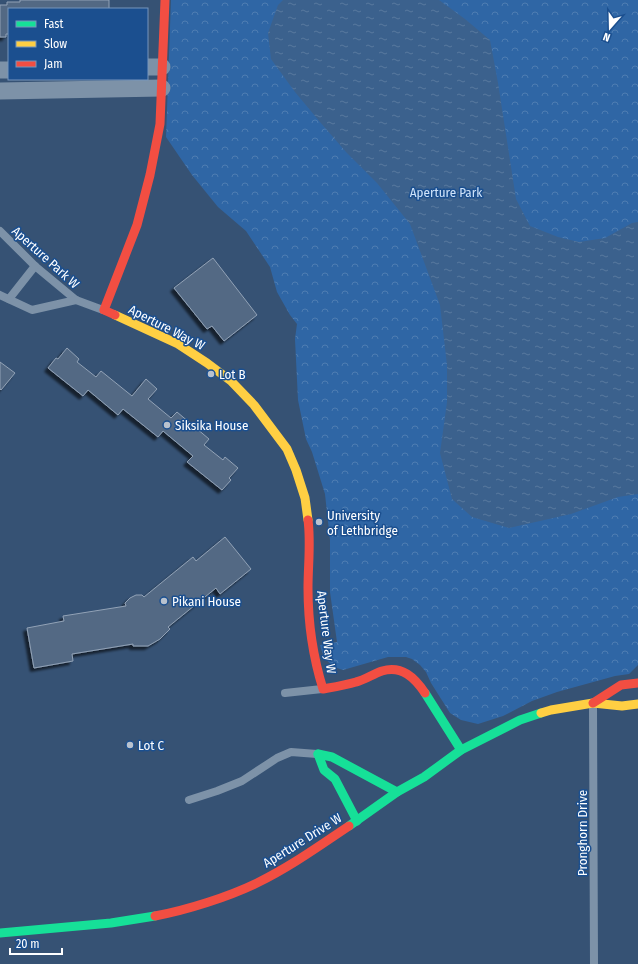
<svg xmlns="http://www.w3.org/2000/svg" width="638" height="964" viewBox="0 0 638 964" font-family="'Fira Sans Condensed',sans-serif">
<defs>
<pattern id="park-crowns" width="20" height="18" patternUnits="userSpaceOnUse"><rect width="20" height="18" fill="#2f66a5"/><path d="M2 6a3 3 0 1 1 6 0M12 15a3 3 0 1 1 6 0" fill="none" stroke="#4e7db2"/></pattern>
<pattern id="water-ripples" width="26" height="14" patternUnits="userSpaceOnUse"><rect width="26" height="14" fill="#3b618d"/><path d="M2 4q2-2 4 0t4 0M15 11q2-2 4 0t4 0" fill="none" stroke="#58799e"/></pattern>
<filter id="shadow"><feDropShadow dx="-3.5" dy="3.5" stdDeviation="1" flood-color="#0009"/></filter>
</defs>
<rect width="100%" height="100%" fill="#365274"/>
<path fill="url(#park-crowns)" d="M 171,0 L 638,0 L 638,665 L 629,674 L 615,676 L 557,692 L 532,701 L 503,716 L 478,724 L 461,720 L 450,713 L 431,683 L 426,672 L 420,665 L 412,659 L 406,657 L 388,657 L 343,670 C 330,667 323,658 320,645 L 337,642 L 330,592 L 330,540 L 325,494 L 312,452 L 306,439 L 298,400 L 295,339 L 297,324 L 290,315 L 277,292 L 270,267 L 246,231 L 218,207 L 192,175 L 166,137 Z"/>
<path fill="url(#water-ripples)" d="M 283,0 L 439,0 L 465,19 L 490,40 L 498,83 L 516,199 L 530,226 L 558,237 L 579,242 L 605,238 L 632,223 L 638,222 L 638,494 L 618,497 L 571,514 L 509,528 L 472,517 L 452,499 L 440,453 L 447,402 L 447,365 L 440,305 L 410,224 L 377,183 L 346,152 L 320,122 L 295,92 L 271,59 L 268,33 L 278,5 Z"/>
<g fill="#526984" stroke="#92a2b6" filter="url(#shadow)">
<path d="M 20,0 L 109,0 L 109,9 L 9,9 L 9,34 L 6,34 L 6,37 L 0,37 L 0,5 L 7,5 L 7,2 L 20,2 Z"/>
<path d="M 213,258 L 257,315 L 224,341 L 212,326 L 207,329 L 174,288 Z"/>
<path d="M 67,348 L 79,359 L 77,362 L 96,377 L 101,371 L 132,396 L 146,379 L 157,389 L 148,399 L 171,418 L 177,412 L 209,439 L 204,445 L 223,460 L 225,457 L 238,468 L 229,478 L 231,480 L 222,490 L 187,462 L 193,456 L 163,431 L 158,437 L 123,409 L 118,415 L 88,390 L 83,396 L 48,368 L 56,358 L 58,359 Z"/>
<path d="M 0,362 L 15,373 L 1,390 L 0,389 Z"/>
<path d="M 225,537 L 251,569 L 220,594 L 216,588 L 168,627 L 170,629 L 160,639 L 148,646 L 133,646 L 133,644 L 72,654 L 73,661 L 34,668 L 27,628 L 64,621 L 63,616 L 126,606 L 125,603 L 130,598 L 136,595 L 142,595 L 144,597 L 193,557 L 196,561 Z"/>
</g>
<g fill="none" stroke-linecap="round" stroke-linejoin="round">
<g stroke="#7d92a8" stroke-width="8">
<path d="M 0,231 L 35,266 L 76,300 L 103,310"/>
<path d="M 0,295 L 32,310 L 76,300"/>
<path d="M 9,299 L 35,266"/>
<path d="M 285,693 L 322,689"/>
<path d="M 593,705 L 594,964"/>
<path d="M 189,800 L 217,791 L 242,781 L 277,758 L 291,752 L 317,754"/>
</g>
<g stroke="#7d92a8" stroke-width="17">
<path d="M 147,67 L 162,67"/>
<path d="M 0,70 L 9,70"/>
<path d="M 0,91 L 162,88"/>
</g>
<g stroke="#16e098" stroke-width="9">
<path d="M 425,693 L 461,750"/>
<path d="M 318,754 L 332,757 L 397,792"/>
<path d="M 318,754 L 324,770 L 335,779 L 357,821"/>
<path d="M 349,826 L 397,792 L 424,777 L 461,750 L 520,720 L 541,713"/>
<path d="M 0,933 L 111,923 L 155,916"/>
</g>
<g stroke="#ffcf43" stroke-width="9">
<path d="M 115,315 L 178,344 L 207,363 L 231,381 L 254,405 L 287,449 L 296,470 L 305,498 L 308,520"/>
<path d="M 541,713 L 551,710 L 593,703 L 622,706 L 638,704"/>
</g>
<g stroke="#f24e42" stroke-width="9">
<path d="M 115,315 L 104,310 L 137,225 L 150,175 L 160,124 L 165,0"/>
<path d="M 308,520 C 311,543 308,565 308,588 C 308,621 313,657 323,689 C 334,687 346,685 356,682 C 365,680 373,674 382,671 C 402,665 415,678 425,693"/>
<path d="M 593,703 L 621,685 L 638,683"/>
<path d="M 155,916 C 187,910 228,897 257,883 C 290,867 319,846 349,826"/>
</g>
</g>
<g fill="#b9c2ce" stroke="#1b4f8f" stroke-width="1.5">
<circle cx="211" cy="374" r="4"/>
<circle cx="167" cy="425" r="4"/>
<circle cx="319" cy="522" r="4"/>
<circle cx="164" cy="601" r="4"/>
<circle cx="130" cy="745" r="4"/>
</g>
<g text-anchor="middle" stroke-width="3" stroke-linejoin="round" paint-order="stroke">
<g font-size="13" fill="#cfe3fa" stroke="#1b4f8f">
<text x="446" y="197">Aperture Park</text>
</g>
<g font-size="13" fill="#fff" stroke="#1b4f8f">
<text transform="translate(46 257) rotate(42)" y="5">Aperture Park W</text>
<text transform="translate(167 327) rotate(27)" y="5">Aperture Way W</text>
<text transform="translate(327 632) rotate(83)" y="5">Aperture Way W</text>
<text transform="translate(582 833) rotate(-90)" y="5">Pronghorn Drive</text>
<text transform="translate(302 840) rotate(-32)" y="5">Aperture Drive W</text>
</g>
<g font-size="13" fill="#fff" stroke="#1b4f8f" text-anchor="start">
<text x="219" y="379">Lot B</text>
<text x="175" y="430">Siksika House</text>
<text x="327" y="520">University<tspan x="327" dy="15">of Lethbridge</tspan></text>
<text x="172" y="606">Pikani House</text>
<text x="138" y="750">Lot C</text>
</g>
</g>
<rect x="8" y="8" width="140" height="72" fill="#1b4f8f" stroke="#7695bc"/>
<rect x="16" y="21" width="20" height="6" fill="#16e098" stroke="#7695bc"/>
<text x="44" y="28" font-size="12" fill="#ffffff">Fast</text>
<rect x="16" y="41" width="20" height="6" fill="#ffcf43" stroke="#7695bc"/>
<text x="44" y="48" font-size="12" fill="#ffffff">Slow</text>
<rect x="16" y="61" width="20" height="6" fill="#f24e42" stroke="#7695bc"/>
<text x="44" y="68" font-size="12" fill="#ffffff">Jam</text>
<g transform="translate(610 28) rotate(200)" stroke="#1b4f8f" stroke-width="3" paint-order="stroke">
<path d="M0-3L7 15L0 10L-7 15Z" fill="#ffffff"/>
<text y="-6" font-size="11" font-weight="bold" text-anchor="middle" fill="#ffffff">N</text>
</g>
<path d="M10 948v6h52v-6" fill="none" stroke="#ffffff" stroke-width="2"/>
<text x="16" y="948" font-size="12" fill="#ffffff" stroke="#1b4f8f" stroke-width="3" paint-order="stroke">20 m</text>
</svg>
